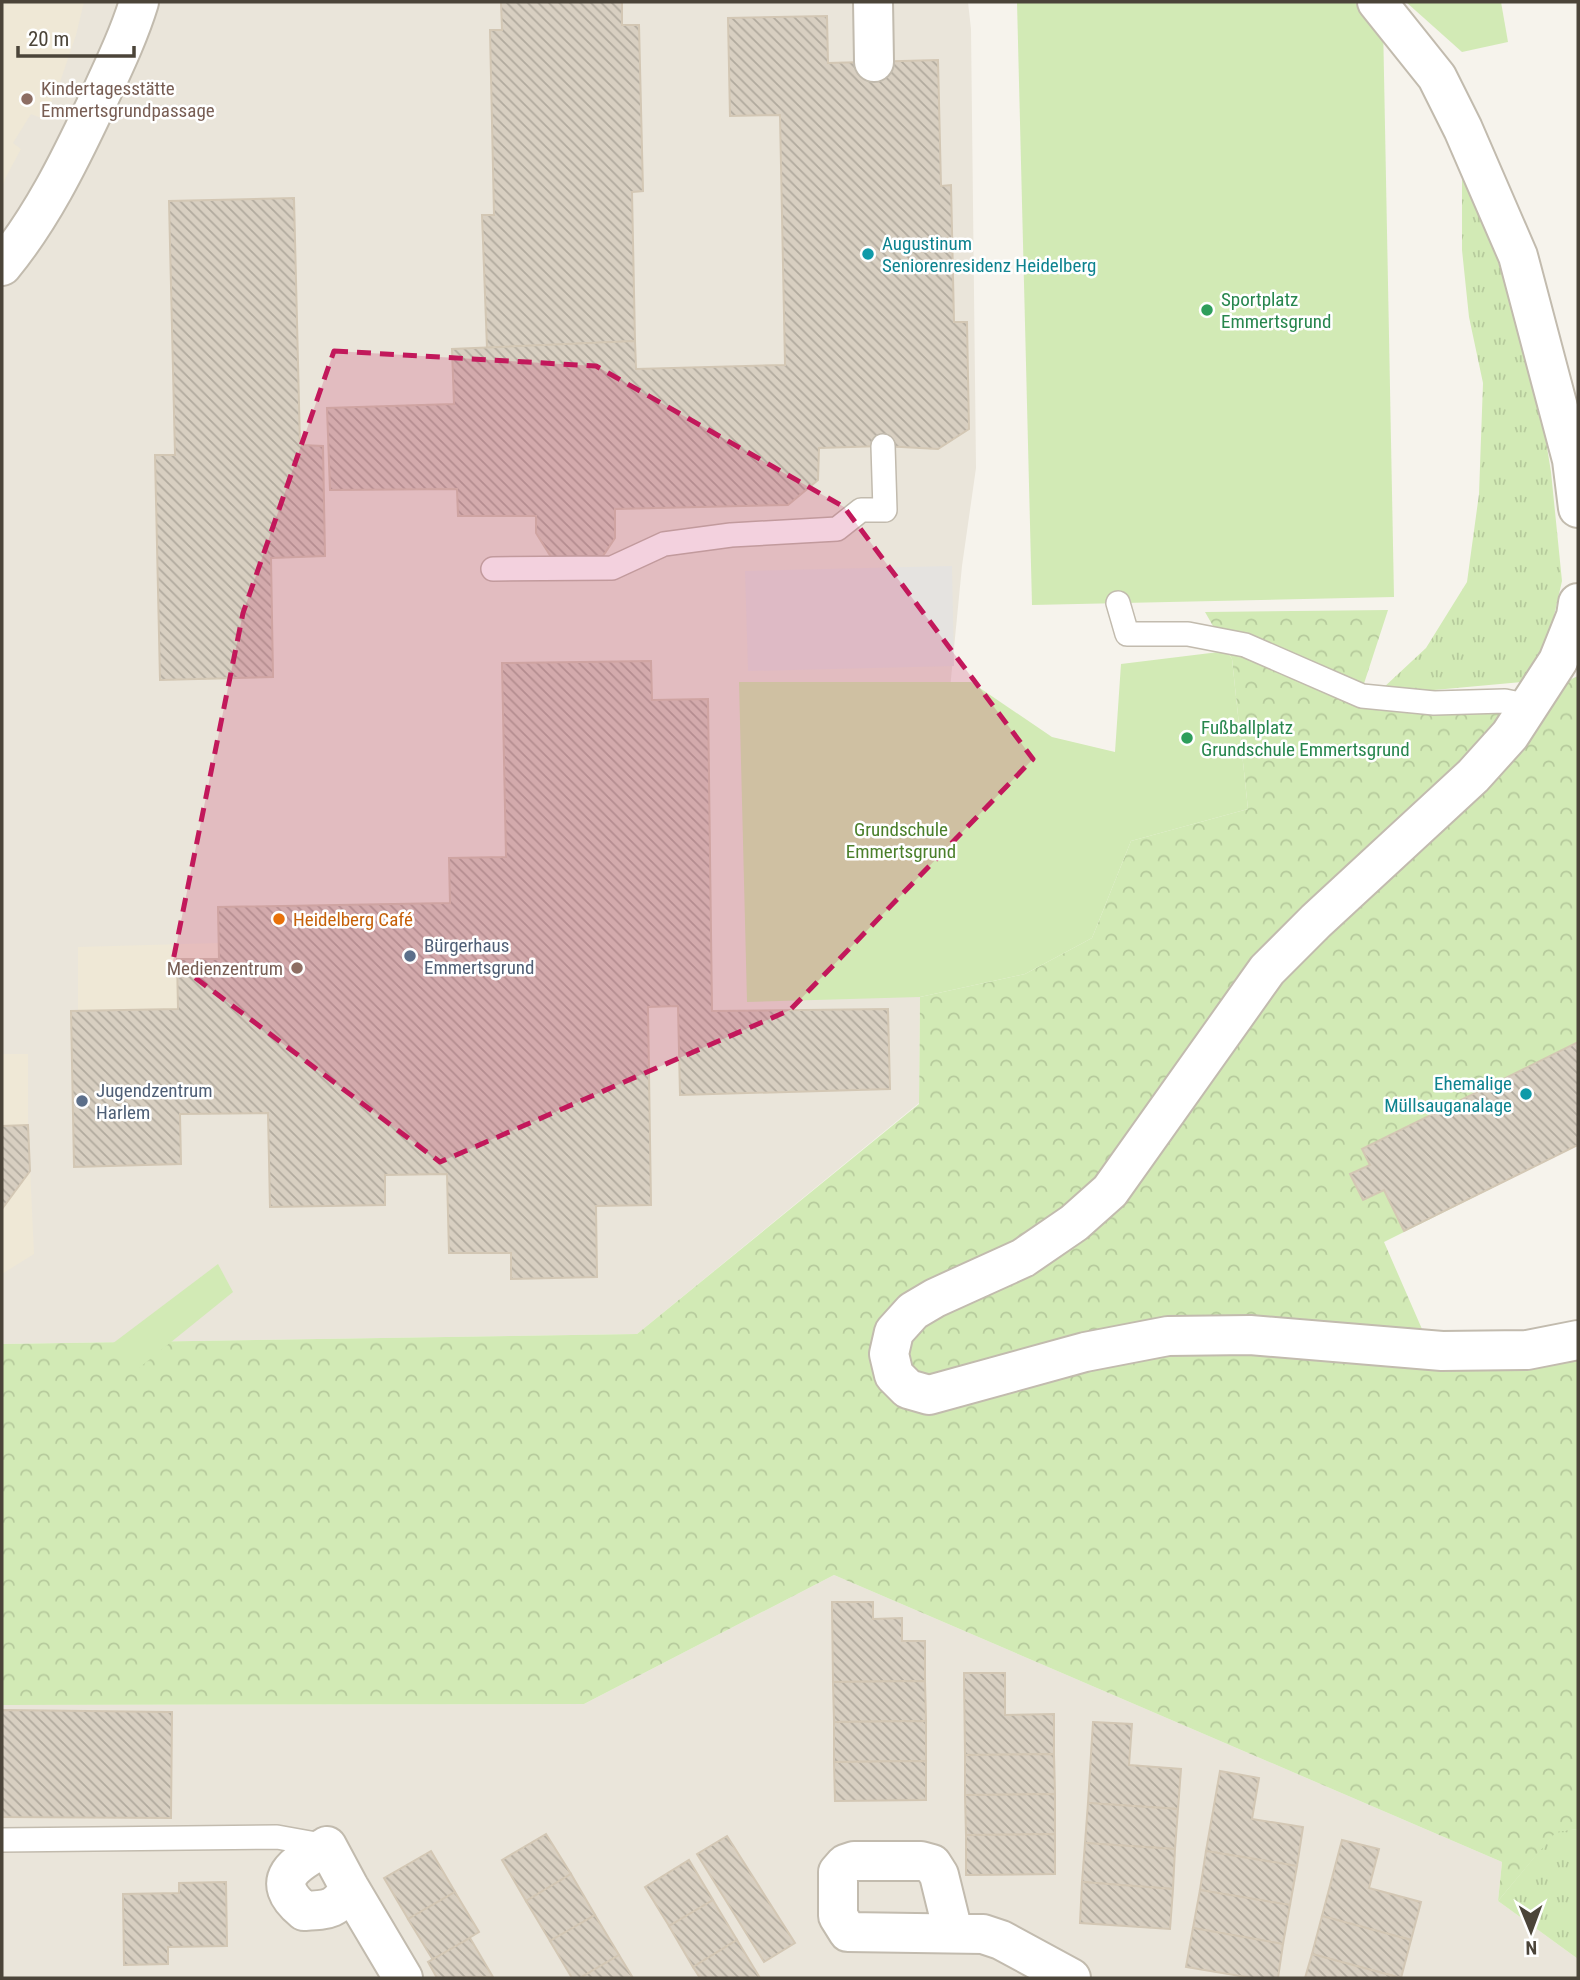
<svg xmlns="http://www.w3.org/2000/svg" width="1580" height="1980" viewBox="0 0 1580 1980" font-family="'Roboto Condensed',sans-serif">
<defs>
<pattern id="grass-tufts" width="24" height="20" patternUnits="userSpaceOnUse" patternTransform="scale(1.75)"><rect width="24" height="20" fill="#d2eab5"/><path d="M3 7l-1-3M5 7V3M7 7l1-3M15 17l-1-3M17 17v-4M19 17l1-3" fill="none" stroke="#b6ca9c"/></pattern>
<pattern id="forest-crowns" width="20" height="18" patternUnits="userSpaceOnUse" patternTransform="scale(1.75)"><rect width="20" height="18" fill="#d2eab5"/><path d="M2 6a3 3 0 1 1 6 0M12 15a3 3 0 1 1 6 0" fill="none" stroke="#b6ca9c"/></pattern>
<pattern id="building-back-hatch" width="6" height="6" patternUnits="userSpaceOnUse" patternTransform="scale(1.75)"><rect width="6" height="6" fill="#d8cfc1"/><path d="M-1 5l2 2M0 0l6 6M5-1l2 2" fill="none" stroke="#b1aa9e"/></pattern>
</defs>
<rect width="100%" height="100%" fill="#f6f3ec"/>
<g fill="#eae5da">
<path d="M 2,2 L 968,2 L 971,29 L 976,468 L 962,566 L 920,997 L 919,1103 L 637,1334 L 2,1344 Z"/>
<path d="M 834,1575 L 1502,1862 L 1498,1901 L 1578,1959 L 1578,1978 L 2,1978 L 2,1705 L 584,1704 Z"/>
</g>
<g fill="#efe8d6">
<path d="M 2,2 L 84,2 L 76,35 L 59,85 L 44,119 L 31,114 L 13,143 L 21,149 L 7,175 L 2,187 Z"/>
<path d="M 219,943 L 221,1055 L 78,1057 L 78,947 Z"/>
<path d="M 2,1054 L 28,1054 L 28,1125 L 34,1254 L 2,1274 Z"/>
</g>
<g fill="url(#grass-tufts)">
<path d="M 1462,158 L 1482,200 L 1532,354 L 1551,472 L 1562,581 L 1548,642 L 1522,682 L 1423,691 L 1382,689 L 1426,648 L 1467,582 L 1479,494 L 1483,383 L 1469,317 L 1462,250 Z"/>
<path d="M 1578,1829 L 1578,1959 L 1498,1901 L 1556,1831 Z"/>
</g>
<path fill="url(#forest-crowns)" d="M 1388,610 L 1357,705 L 1501,711 L 1578,676 L 1578,1145 L 1384,1242 L 1422,1329 L 1426,1361 L 1578,1348 L 1578,1829 L 1556,1832 L 1498,1901 L 1502,1862 L 834,1575 L 584,1704 L 2,1705 L 2,1344 L 637,1334 L 919,1104 L 920,997 L 1025,974 L 1092,938 L 1131,841 L 1248,809 L 1232,659 L 1205,612 Z"/>
<g fill="#d2eab5">
<path d="M 1017,2 L 1354,2 L 1383,22 L 1394,597 L 1032,605 Z"/>
<path d="M 1406,2 L 1501,2 L 1508,42 L 1462,52 Z"/>
<path d="M 1227,651 L 1232,659 L 1248,809 L 1131,841 L 1092,938 L 1025,974 L 920,997 L 747,1002 L 739,682 L 971,682 L 1052,737 L 1115,752 L 1121,664 Z"/>
<path d="M 218,1264 L 233,1292 L 134,1372 L 108,1347 Z"/>
</g>
<path fill="#e5e3e0" d="M 952,566 L 954,666 L 748,671 L 745,571 Z"/>
<g fill="url(#building-back-hatch)" stroke="#d3c7b4" stroke-width="2">
<path d="M 501,2 L 622,2 L 622,25 L 639,25 L 643,191 L 632,192 L 635,341 L 487,348 L 482,215 L 494,215 L 490,30 L 502,30 Z"/>
<path d="M 827,16 L 828,63 L 938,60 L 941,186 L 951,185 L 954,322 L 967,322 L 969,429 L 938,449 L 883,446 L 819,448 L 818,480 L 788,505 L 615,509 L 615,538 L 603,556 L 551,557 L 536,533 L 536,516 L 458,516 L 457,489 L 330,490 L 327,408 L 454,404 L 452,349 L 635,341 L 636,369 L 785,365 L 780,115 L 730,116 L 728,18 Z"/>
<path d="M 294,198 L 300,445 L 323,446 L 325,556 L 271,558 L 273,677 L 160,680 L 155,455 L 175,455 L 169,201 Z"/>
<path d="M 651,661 L 652,700 L 708,699 L 712,1011 L 888,1009 L 890,1089 L 680,1095 L 678,1006 L 648,1007 L 651,1205 L 596,1206 L 597,1277 L 511,1279 L 511,1253 L 449,1253 L 447,1174 L 385,1175 L 385,1205 L 270,1207 L 268,1113 L 180,1114 L 181,1164 L 74,1167 L 71,1011 L 178,1009 L 177,959 L 219,959 L 218,907 L 450,903 L 449,858 L 506,857 L 502,663 Z"/>
<path d="M 1578,1042 L 1578,1145 L 1404,1231 L 1384,1190 L 1363,1200 L 1350,1174 L 1370,1165 L 1362,1149 Z"/>
<path d="M 28,1125 L 30,1171 L 2,1209 L 2,1126 Z"/>
<path d="M 832,1602 L 873,1602 L 873,1619 L 902,1618 L 902,1641 L 925,1641 L 925,1681 L 833,1682 Z"/>
<path d="M 964,1673 L 1005,1673 L 1005,1715 L 1054,1714 L 1054,1754 L 965,1755 Z"/>
<path d="M 925,1681 L 926,1721 L 834,1722 L 833,1682 Z"/>
<path d="M 2,1710 L 172,1712 L 171,1818 L 2,1817 Z"/>
<path d="M 926,1721 L 926,1761 L 834,1762 L 834,1722 Z"/>
<path d="M 1093,1722 L 1132,1724 L 1129,1765 L 1181,1769 L 1178,1809 L 1088,1803 Z"/>
<path d="M 1054,1754 L 1055,1794 L 965,1795 L 965,1755 Z"/>
<path d="M 926,1761 L 926,1800 L 835,1801 L 834,1762 Z"/>
<path d="M 1220,1771 L 1259,1778 L 1252,1819 L 1303,1827 L 1297,1866 L 1206,1851 Z"/>
<path d="M 1055,1794 L 1055,1834 L 966,1835 L 965,1795 Z"/>
<path d="M 1088,1803 L 1178,1809 L 1175,1849 L 1085,1843 Z"/>
<path d="M 546,1834 L 571,1874 L 526,1901 L 502,1860 Z"/>
<path d="M 1055,1834 L 1055,1874 L 966,1875 L 966,1835 Z"/>
<path d="M 727,1836 L 795,1943 L 764,1962 L 697,1854 Z"/>
<path d="M 1342,1840 L 1379,1849 L 1369,1888 L 1421,1902 L 1411,1940 L 1322,1916 Z"/>
<path d="M 1085,1843 L 1175,1849 L 1173,1889 L 1082,1882 Z"/>
<path d="M 431,1851 L 455,1892 L 408,1919 L 384,1878 Z"/>
<path d="M 1206,1851 L 1297,1866 L 1290,1905 L 1200,1890 Z"/>
<path d="M 689,1860 L 713,1900 L 669,1926 L 645,1887 Z"/>
<path d="M 571,1874 L 595,1915 L 550,1941 L 526,1901 Z"/>
<path d="M 226,1882 L 227,1946 L 168,1947 L 168,1964 L 124,1965 L 123,1894 L 179,1893 L 179,1883 Z"/>
<path d="M 1082,1882 L 1173,1889 L 1170,1929 L 1080,1923 Z"/>
<path d="M 1200,1890 L 1290,1905 L 1283,1944 L 1193,1928 Z"/>
<path d="M 455,1892 L 479,1932 L 433,1960 L 408,1919 Z"/>
<path d="M 713,1900 L 737,1940 L 693,1967 L 669,1926 Z"/>
<path d="M 595,1915 L 619,1955 L 580,1978 L 572,1978 L 550,1941 Z"/>
<path d="M 1322,1916 L 1411,1940 L 1401,1978 L 1312,1954 Z"/>
<path d="M 1193,1928 L 1283,1944 L 1278,1978 L 1252,1978 L 1186,1967 Z"/>
<path d="M 470,1938 L 493,1977 L 437,1978 L 428,1962 Z"/>
<path d="M 737,1940 L 760,1978 L 700,1978 L 693,1967 Z"/>
<path d="M 1312,1954 L 1401,1978 L 1305,1978 Z"/>
<path d="M 619,1955 L 633,1978 L 580,1978 Z"/>
</g>
<g fill="none" stroke-linecap="round" stroke-linejoin="round">
<defs>
<g id="service">
<path d="M 493,569 L 612,568 L 664,544 L 731,535 L 837,529 L 861,510 L 885,510 L 883,446"/>
<path d="M 1118,603 L 1127,634 L 1188,634 L 1245,645 L 1362,696 L 1434,703 L 1505,701 L 1530,706"/>
<path d="M 2,1840 L 277,1837 L 327,1846"/>
</g>
<g id="minor">
<path d="M 873,2 L 874,62"/>
<path d="M 1377,2 L 1437,77 L 1463,129 L 1518,256 L 1572,460 L 1578,508"/>
<path d="M 2,266 C 41,219 69,162 95,107 C 111,72 128,38 139,2"/>
<path d="M 1578,603 L 1576,616 L 1558,661 L 1510,735 L 1473,776 L 1316,921 L 1267,970 L 1110,1191 L 1074,1223 L 1023,1258 L 935,1298 L 913,1311 L 894,1332 L 889,1354 L 894,1375 L 908,1389 L 929,1395 L 1085,1352 L 1168,1336 L 1250,1335 L 1442,1351 L 1527,1350 L 1578,1340"/>
<path d="M 349,1887 C 338,1910 327,1910 304,1911 C 265,1879 298,1862 327,1846 L 349,1887 L 403,1978"/>
<path d="M 953,1932 L 939,1875 L 932,1864 L 921,1861 L 854,1861 L 845,1864 L 838,1872 L 838,1916 L 848,1932 L 983,1934 L 1001,1940 L 1071,1978"/>
</g>
</defs>
<use href="#service" stroke="#c2bbae" stroke-width="26"/>
<use href="#minor" stroke="#c2bbae" stroke-width="42"/>
<use href="#service" stroke="#fff" stroke-width="23"/>
<use href="#minor" stroke="#fff" stroke-width="38"/>
</g>
<path fill="#c2185b" fill-opacity="0.2" stroke="#c2185b" stroke-width="5" stroke-dasharray="14 9" stroke-linejoin="round" d="M 334,351 L 596,366 L 844,507 L 1033,759 L 790,1010 L 440,1162 L 173,961 L 243,613 Z"/>
<g fill="#8d6e63" stroke="#fff" stroke-width="2.5">
<circle cx="27" cy="99" r="7"/>
<circle cx="297" cy="968" r="7"/>
</g>
<g fill="#0f9aa8" stroke="#fff" stroke-width="2.5">
<circle cx="868" cy="254" r="7"/>
<circle cx="1526" cy="1094" r="7"/>
</g>
<g fill="#2e9e5b" stroke="#fff" stroke-width="2.5">
<circle cx="1207" cy="310" r="7"/>
<circle cx="1187" cy="738" r="7"/>
</g>
<circle fill="#e8710a" stroke="#fff" stroke-width="2.5" cx="279" cy="919" r="7"/>
<g fill="#5c6f8a" stroke="#fff" stroke-width="2.5">
<circle cx="410" cy="956" r="7"/>
<circle cx="82" cy="1101" r="7"/>
</g>
<g text-anchor="middle" stroke-width="5" stroke-linejoin="round" paint-order="stroke">
<g font-size="19" fill="#785e54" stroke="#fff" text-anchor="start">
<text x="41" y="95">Kindertagesstätte<tspan x="41" dy="22">Emmertsgrundpassage</tspan></text>
<text x="283" y="975" text-anchor="end">Medienzentrum</text>
</g>
<g font-size="19" fill="#0d838f" stroke="#fff" text-anchor="start">
<text x="882" y="250">Augustinum<tspan x="882" dy="22">Seniorenresidenz Heidelberg</tspan></text>
<text x="1512" y="1090" text-anchor="end">Ehemalige<tspan x="1512" dy="22">Müllsauganalage</tspan></text>
</g>
<g font-size="19" fill="#27864d" stroke="#fff" text-anchor="start">
<text x="1221" y="306">Sportplatz<tspan x="1221" dy="22">Emmertsgrund</tspan></text>
<text x="1201" y="734">Fußballplatz<tspan x="1201" dy="22">Grundschule Emmertsgrund</tspan></text>
</g>
<g font-size="19" fill="#4a7f2a" stroke="#fff">
<text x="901" y="836">Grundschule<tspan x="901" dy="22">Emmertsgrund</tspan></text>
</g>
<g font-size="19" fill="#c56008" stroke="#fff" text-anchor="start">
<text x="293" y="926">Heidelberg Café</text>
</g>
<g font-size="19" fill="#4e5e75" stroke="#fff" text-anchor="start">
<text x="424" y="952">Bürgerhaus<tspan x="424" dy="22">Emmertsgrund</tspan></text>
<text x="96" y="1097">Jugendzentrum<tspan x="96" dy="22">Harlem</tspan></text>
</g>
</g>
<rect width="1580" height="1980" fill="none" stroke="#4b4439" stroke-width="7"/>
<g transform="translate(1531 1931) rotate(179)" stroke="#ffffff" stroke-width="5" paint-order="stroke">
<path d="M0-5L12 26L0 18L-12 26Z" fill="#4b4439"/>
<text y="-10" font-size="19" font-weight="bold" text-anchor="middle" fill="#4b4439">N</text>
</g>
<path d="M18 46v10h116v-10" fill="none" stroke="#4b4439" stroke-width="3.5"/>
<text x="28" y="46" font-size="21" fill="#4b4439" stroke="#ffffff" stroke-width="5" paint-order="stroke">20 m</text>
</svg>
